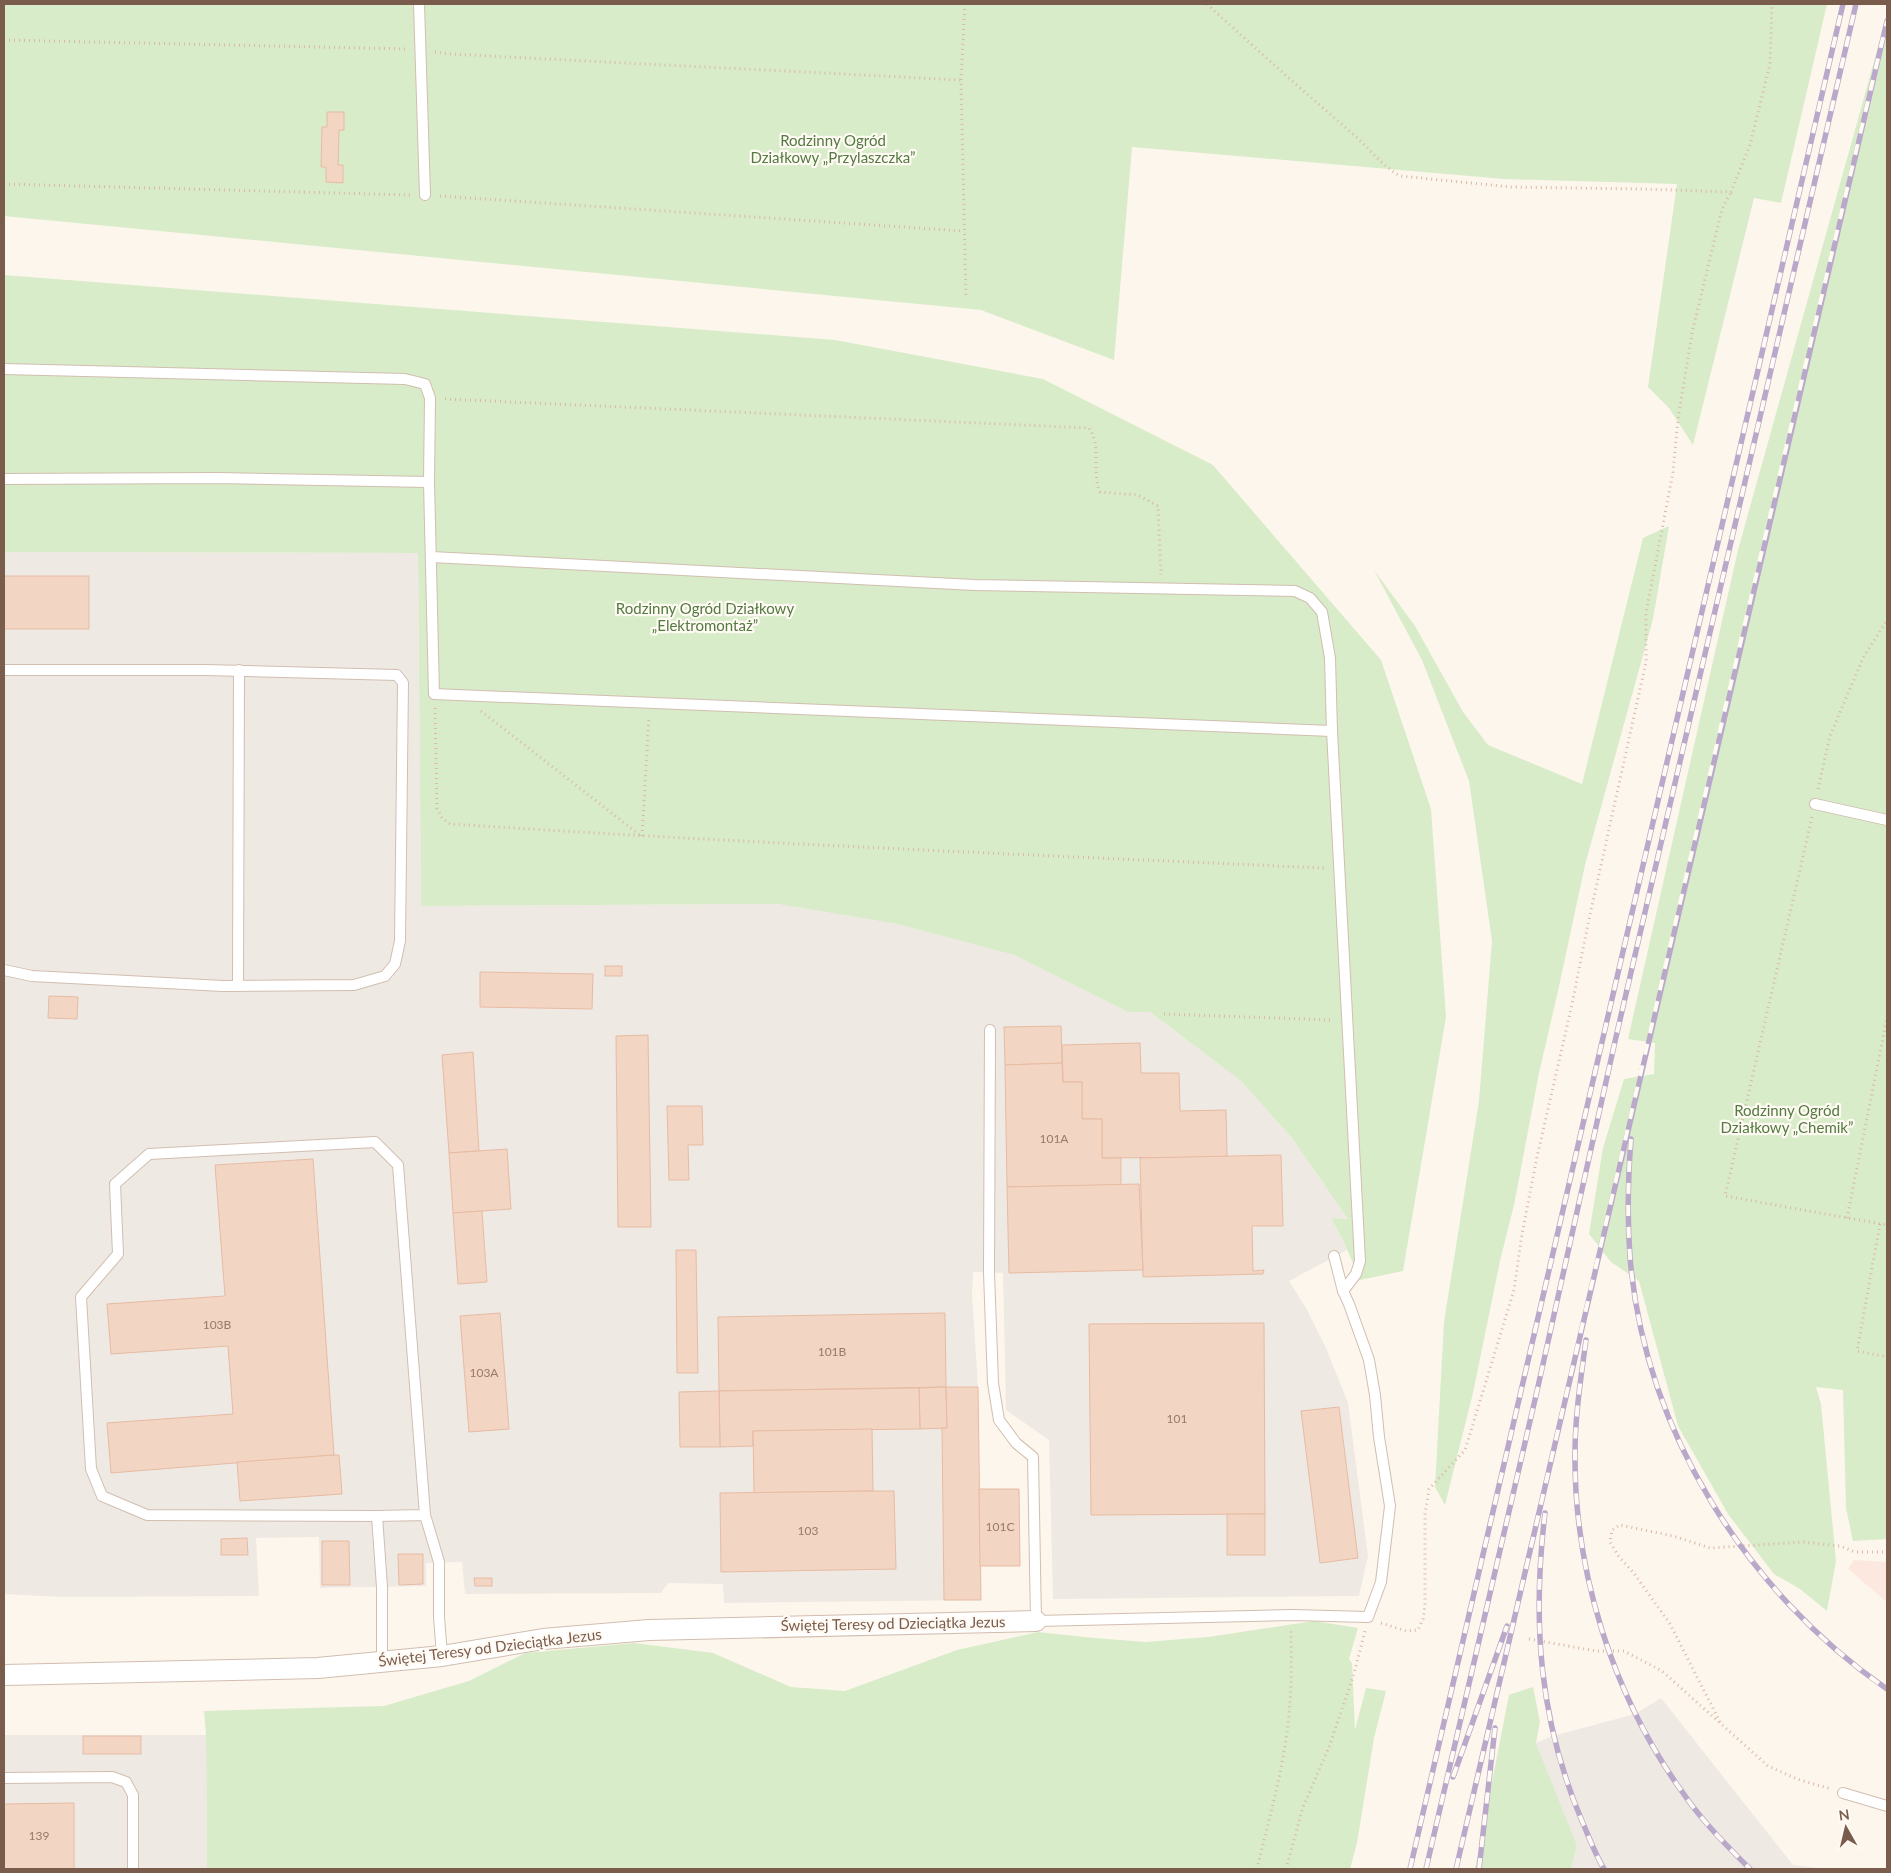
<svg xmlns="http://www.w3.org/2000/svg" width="1891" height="1873" viewBox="0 0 1891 1873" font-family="Lato,sans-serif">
<rect width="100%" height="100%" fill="#fdf6ec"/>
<path fill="#fde8e0" d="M 1854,1560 L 1887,1562 L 1887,1602 L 1848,1569 Z"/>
<g fill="#efe9e4">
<path d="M 4,552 L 418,553 L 421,906 L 777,904 L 897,924 L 1014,955 L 1128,1012 L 1150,1012 L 1241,1081 L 1292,1138 L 1348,1219 L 1331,1218 L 1347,1250 L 1289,1281 L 1306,1308 L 1326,1348 L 1348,1403 L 1368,1556 L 1359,1596 L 1053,1599 L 1049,1440 L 1006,1410 L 1003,1273 L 973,1272 L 972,1294 L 978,1387 L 979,1489 L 1019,1489 L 1020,1566 L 981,1566 L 981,1600 L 724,1603 L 723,1584 L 668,1583 L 661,1593 L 465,1594 L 462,1562 L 426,1563 L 426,1586 L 320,1588 L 319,1537 L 256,1538 L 259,1596 L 60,1597 L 4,1594 Z"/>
<path d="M 1661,1698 L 1793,1865 L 1827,1869 L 1571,1869 L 1577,1845 L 1536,1743 L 1553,1736 L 1635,1714 Z"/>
<path d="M 4,1735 L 206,1735 L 207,1869 L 4,1869 Z"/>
</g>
<g fill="#d8ecc9">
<path d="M 4,4 L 1827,4 L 1781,203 L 1754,198 L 1693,445 L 1669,408 L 1648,387 L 1677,184 L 1504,179 L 1132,147 L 1114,360 L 981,310 L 4,216 Z"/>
<path d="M 1887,15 L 1887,1539 L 1853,1541 L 1846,1508 L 1843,1390 L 1816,1387 L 1821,1404 L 1836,1561 L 1827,1611 L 1800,1589 L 1774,1574 L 1728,1514 L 1678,1426 L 1639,1281 L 1611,1262 L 1589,1234 L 1603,1148 L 1624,1079 L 1654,1074 L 1655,1043 L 1628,1039 L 1738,550 Z"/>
<path d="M 4,275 L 835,340 L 1043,379 L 1213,465 L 1381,660 L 1431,809 L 1446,1017 L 1403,1271 L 1360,1280 L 1346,1247 L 1331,1218 L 1348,1219 L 1292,1138 L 1241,1081 L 1150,1012 L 1128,1012 L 1014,955 L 897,924 L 777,904 L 421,906 L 418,553 L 4,552 Z"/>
<path d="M 1669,526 L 1653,619 L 1585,865 L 1558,991 L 1539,1073 L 1514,1205 L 1500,1261 L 1473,1393 L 1445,1505 L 1435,1487 L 1444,1322 L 1479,1101 L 1492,941 L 1469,781 L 1422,660 L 1374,570 L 1415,626 L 1463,712 L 1488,745 L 1582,784 L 1643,538 Z"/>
<path d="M 1314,1621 L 1358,1628 L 1349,1659 L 1352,1663 L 1355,1730 L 1366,1688 L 1386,1691 L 1374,1738 L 1357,1843 L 1350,1869 L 207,1869 L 206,1735 L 204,1711 L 384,1706 L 469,1681 L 525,1653 L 634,1643 L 713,1653 L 791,1687 L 845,1691 L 957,1650 L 1038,1632 L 1094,1638 L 1146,1642 L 1208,1637 Z"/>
<path d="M 1533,1687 L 1540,1722 L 1536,1743 L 1577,1845 L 1571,1869 L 1475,1869 L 1509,1695 Z"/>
</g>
<g fill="#f3d5c3" stroke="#e6bba3">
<path d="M 327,112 L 344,112 L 344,130 L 339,130 L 338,165 L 343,165 L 343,183 L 326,182 L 326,167 L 321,167 L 322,127 L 327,127 Z"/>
<rect x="4" y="576" width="85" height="53"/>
<rect x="605" y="966" width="17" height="10"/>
<path d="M 480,972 L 593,974 L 592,1009 L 480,1007 Z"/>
<path d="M 49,996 L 78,997 L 77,1019 L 48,1018 Z"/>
<path d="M 1061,1026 L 1062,1063 L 1005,1065 L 1004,1027 Z"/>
<path d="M 648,1035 L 651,1227 L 618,1227 L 616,1036 Z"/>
<path d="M 1140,1043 L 1141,1073 L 1179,1073 L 1180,1111 L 1226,1110 L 1227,1157 L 1102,1158 L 1102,1119 L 1082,1119 L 1082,1082 L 1063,1082 L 1062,1045 Z"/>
<path d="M 473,1052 L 479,1151 L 449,1153 L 442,1055 Z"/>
<path d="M 1062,1063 L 1063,1082 L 1082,1082 L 1082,1119 L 1102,1119 L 1102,1158 L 1121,1158 L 1121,1185 L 1007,1187 L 1005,1065 Z"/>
<path d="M 667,1106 L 702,1106 L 703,1145 L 688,1145 L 689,1180 L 669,1180 Z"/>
<path d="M 507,1149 L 511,1209 L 453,1213 L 449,1153 Z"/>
<path d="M 1281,1155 L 1283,1226 L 1252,1226 L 1253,1271 L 1264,1270 L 1263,1274 L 1143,1277 L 1140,1158 Z"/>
<path d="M 313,1159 L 334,1455 L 111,1473 L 107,1423 L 233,1414 L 228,1346 L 111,1354 L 107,1304 L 225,1296 L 215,1165 Z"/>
<path d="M 1139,1184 L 1143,1270 L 1009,1273 L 1007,1187 Z"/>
<path d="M 482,1211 L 487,1282 L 458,1284 L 453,1213 Z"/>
<path d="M 676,1250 L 696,1250 L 698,1373 L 677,1373 Z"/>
<path d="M 500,1313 L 509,1429 L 469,1432 L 460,1316 Z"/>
<path d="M 945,1313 L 946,1387 L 719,1391 L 718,1317 Z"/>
<path d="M 1264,1323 L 1265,1514 L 1091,1515 L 1089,1324 Z"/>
<path d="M 946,1387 L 947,1428 L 920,1429 L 919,1388 Z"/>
<path d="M 946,1387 L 978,1387 L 981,1600 L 944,1600 L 942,1428 L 947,1428 Z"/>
<path d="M 919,1388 L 920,1429 L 753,1431 L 753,1446 L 720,1447 L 719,1391 Z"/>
<path d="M 719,1391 L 720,1447 L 680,1447 L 679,1392 Z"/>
<path d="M 1339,1407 L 1358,1558 L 1320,1563 L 1301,1411 Z"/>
<path d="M 872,1429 L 873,1491 L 754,1493 L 753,1431 Z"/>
<path d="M 334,1455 L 339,1455 L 342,1494 L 240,1501 L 237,1462 Z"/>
<path d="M 979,1489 L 1019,1489 L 1020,1566 L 980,1566 Z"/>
<path d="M 873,1491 L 894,1491 L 896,1569 L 721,1572 L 720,1493 Z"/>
<rect x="1227" y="1514" width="38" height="41"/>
<path d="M 247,1538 L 248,1555 L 221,1555 L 221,1539 Z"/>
<path d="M 322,1541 L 349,1541 L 350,1585 L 322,1585 Z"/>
<path d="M 398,1554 L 423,1554 L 423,1584 L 399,1585 Z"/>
<path d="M 474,1578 L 492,1578 L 492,1586 L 475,1586 Z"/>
<rect x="83" y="1736" width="58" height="18"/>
<path d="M 74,1803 L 74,1869 L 4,1869 L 4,1804 Z"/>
</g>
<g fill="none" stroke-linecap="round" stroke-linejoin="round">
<defs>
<g id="service">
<path d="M 419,4 L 425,195"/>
<path d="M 4,369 L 405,379 L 425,384 L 430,398 L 429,482 L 434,694 L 1332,731"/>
<path d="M 4,479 L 217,478 L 429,482"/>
<path d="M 431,557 L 974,585 L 1295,591 L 1310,598 L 1322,612 L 1330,658 L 1332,731 L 1360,1261 L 1356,1274 L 1343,1291 L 1349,1304 L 1369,1360 L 1375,1395 L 1379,1437 L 1390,1506 L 1381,1582 L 1368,1617 L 1292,1615 L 1036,1621 L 1033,1457 L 1016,1443 L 999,1420 L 993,1383 L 989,1273 L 990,1030"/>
<path d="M 4,670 L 204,670 L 397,675 L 403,683 L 400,941 L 395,964 L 385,976 L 354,985 L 223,986 L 32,976 L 4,970"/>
<path d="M 1815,804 L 1887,820"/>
<path d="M 238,986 L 239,670"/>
<path d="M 1334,1256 L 1343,1291"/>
<path d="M 425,1515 L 377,1516 L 147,1515 L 102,1496 L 91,1469 L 81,1297 L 118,1254 L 115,1184 L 149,1154 L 375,1142 L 398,1165 L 425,1515 L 439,1562 L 439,1617 L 442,1656"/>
<path d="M 377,1516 L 382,1587 L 382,1663"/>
<path d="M 4,1778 L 112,1777 L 126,1782 L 133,1795 L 133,1869"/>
<path d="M 1843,1793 L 1887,1806"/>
</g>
<path id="minor" d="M 4,1675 L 318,1668 L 442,1656 L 543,1639 L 649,1630 L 1036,1621"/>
</defs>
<use href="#service" stroke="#d1beb0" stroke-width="12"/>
<use href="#minor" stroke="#d1beb0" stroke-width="22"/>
<g stroke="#d9b8a5" stroke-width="3" stroke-dasharray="1 4" stroke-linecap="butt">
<path d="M 965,4 L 961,80 L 966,298"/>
<path d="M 1207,4 C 1255,48 1303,91 1352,133 C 1369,148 1381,165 1400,176 L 1511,187 L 1641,189 L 1731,192 L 1750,145 L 1770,64 L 1772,4"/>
<path d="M 4,40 L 407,49"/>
<path d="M 435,52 L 449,54 L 961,80"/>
<path d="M 4,184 L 411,195"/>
<path d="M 440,196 L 963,231"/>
<path d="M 445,399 L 1089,428 C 1102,446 1091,472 1100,492 L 1138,495 L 1158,506 L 1161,575"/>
<path d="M 435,708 L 437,808 L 442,818 L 450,824 C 741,843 1033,855 1324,868"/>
<path d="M 481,711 L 641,836"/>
<path d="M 1818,789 L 1830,736 L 1863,658 L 1887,620"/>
<path d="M 1812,817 L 1725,1196 L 1887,1225"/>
<path d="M 642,836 L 649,717"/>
<path d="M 1164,1014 L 1332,1020"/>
<path d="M 1847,1218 L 1887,1018"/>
<path d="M 1880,1224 L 1857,1351 L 1887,1357"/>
<path d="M 1381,1623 L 1406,1631 L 1418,1630 L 1423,1619 L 1425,1605 L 1425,1515 L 1429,1489 L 1465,1450 L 1514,1290 L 1522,1234 L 1537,1157 L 1571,1009 L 1588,924 L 1646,662 L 1646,613 L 1673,472 L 1678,419 L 1692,333 L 1722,209 L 1731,192"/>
<path d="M 1529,1639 L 1596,1651 L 1624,1651 L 1662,1671 L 1768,1766 L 1797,1779 L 1831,1789"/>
<path d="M 1720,1722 L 1670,1624 L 1633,1572 L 1619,1557 L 1610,1542 L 1612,1530 L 1620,1525 L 1673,1536 L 1710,1548 L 1803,1542 L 1840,1546 L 1855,1552 L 1887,1552"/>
<path d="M 1257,1869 C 1270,1814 1287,1758 1290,1701 C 1292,1677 1291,1652 1291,1628"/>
<path d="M 1286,1869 L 1303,1807 L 1329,1747 L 1353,1677 L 1365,1631"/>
</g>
<use href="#service" stroke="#fff" stroke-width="10"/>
<use href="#minor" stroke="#fff" stroke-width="20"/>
<defs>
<g id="rail">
<path d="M 1631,1139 C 1628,1178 1627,1217 1630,1257 C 1644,1429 1746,1592 1887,1689"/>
<path d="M 1586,1340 C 1581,1377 1575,1416 1575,1453 C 1574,1573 1613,1696 1683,1793 C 1702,1821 1726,1845 1750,1869"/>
<path d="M 1545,1513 C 1532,1621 1539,1720 1582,1821 C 1589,1837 1595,1854 1604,1869"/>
<path d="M 1453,1777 L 1507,1626"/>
<path d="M 1410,1869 L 1843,4"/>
<path d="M 1426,1869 L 1537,1391 L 1616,1037 L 1856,4"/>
<path d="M 1456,1869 C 1600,1253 1740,636 1887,21"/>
<path d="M 1479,1869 L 1495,1728"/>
</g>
</defs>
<use href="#rail" stroke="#b9a8c9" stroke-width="5.5"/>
<use href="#rail" stroke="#fffaf3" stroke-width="4" stroke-dasharray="11" stroke-linecap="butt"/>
</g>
<g text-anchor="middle" stroke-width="4.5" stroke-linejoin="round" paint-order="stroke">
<g font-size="12" fill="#987a6a">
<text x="1054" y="1143">101A</text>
<text x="217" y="1329">103B</text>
<text x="832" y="1356">101B</text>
<text x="484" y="1377">103A</text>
<text x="1177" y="1423">101</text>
<text x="1000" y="1531">101C</text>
<text x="808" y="1535">103</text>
<text x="39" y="1840">139</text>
</g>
<g font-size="15" fill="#537a41" stroke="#fffaf3">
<text x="833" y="146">Rodzinny Ogród<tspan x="833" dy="17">Działkowy „Przylaszczka”</tspan></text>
<text x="705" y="614">Rodzinny Ogród Działkowy<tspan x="705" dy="17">„Elektromontaż”</tspan></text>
<text x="1787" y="1116">Rodzinny Ogród<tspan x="1787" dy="17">Działkowy „Chemik”</tspan></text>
</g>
<g font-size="15" fill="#7a5c4d" stroke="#fffaf3">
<text transform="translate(893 1624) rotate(-1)" y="5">Świętej Teresy od Dzieciątka Jezus</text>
<text transform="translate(490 1648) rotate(-7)" y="5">Świętej Teresy od Dzieciątka Jezus</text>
</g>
</g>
<rect width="1891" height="1873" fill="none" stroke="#7a5c4d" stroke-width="10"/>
<g transform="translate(1846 1828) rotate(352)" stroke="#fffaf3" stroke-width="4" paint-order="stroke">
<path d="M0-4L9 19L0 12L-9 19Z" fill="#7a5c4d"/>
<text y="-8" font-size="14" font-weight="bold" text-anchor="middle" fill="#7a5c4d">N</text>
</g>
</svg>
